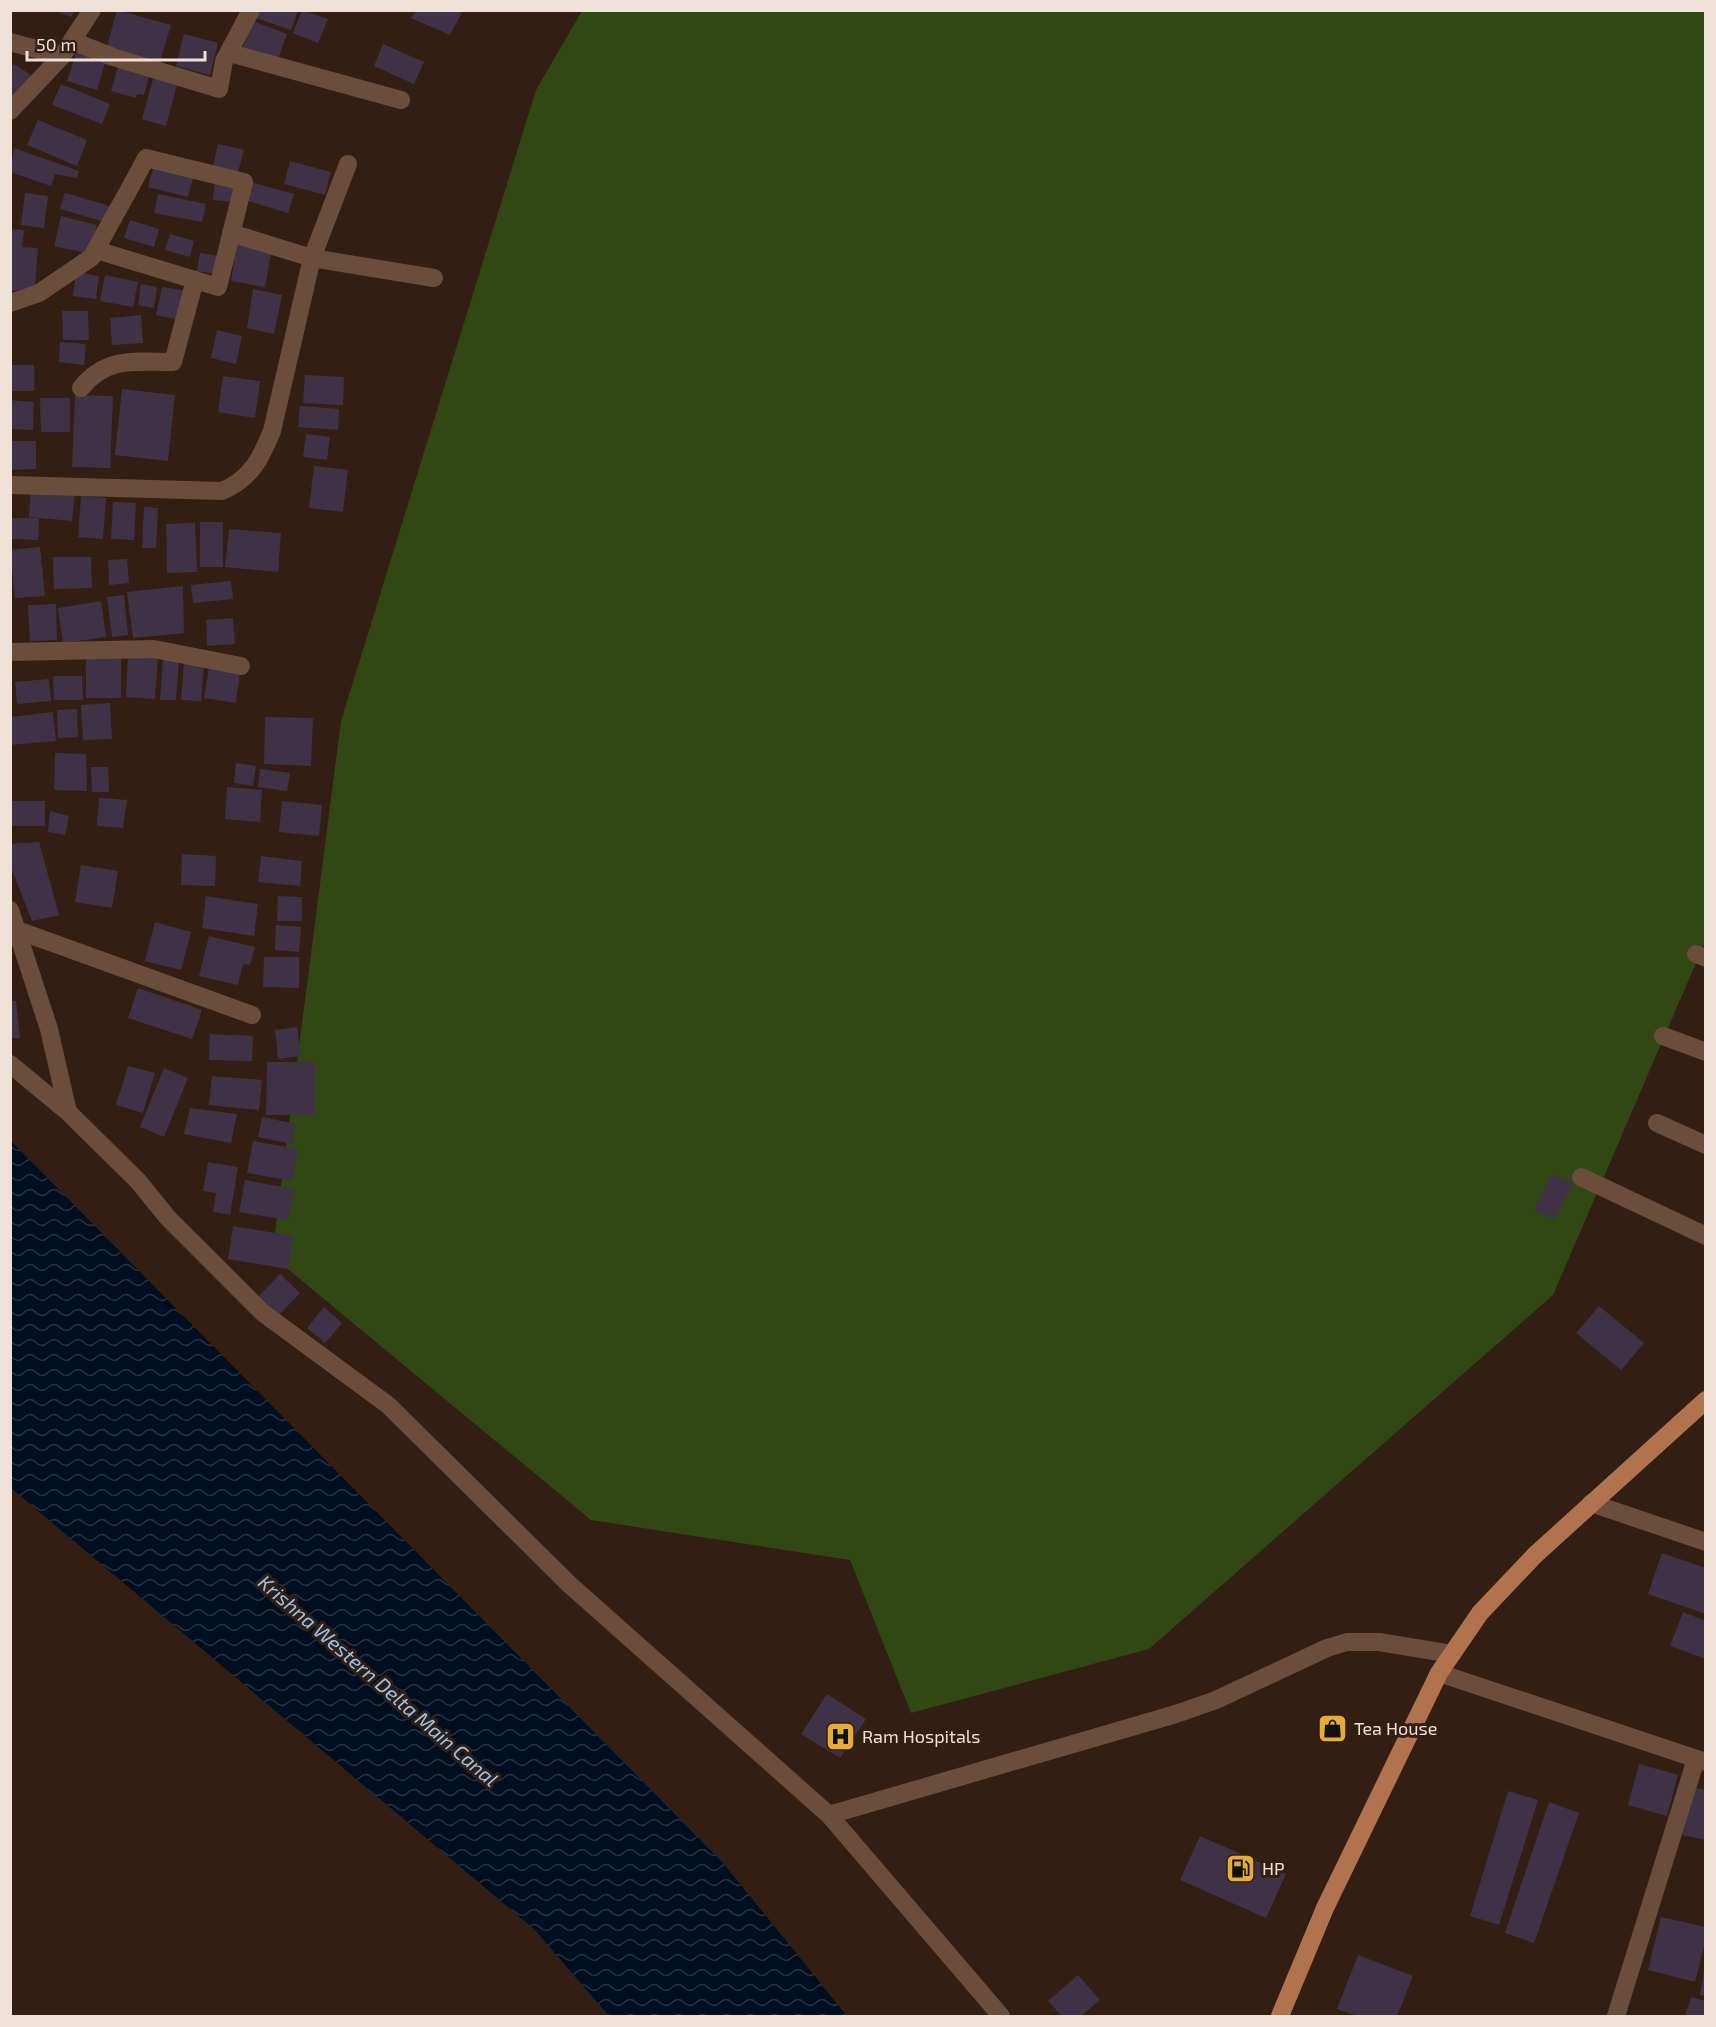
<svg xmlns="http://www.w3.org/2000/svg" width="1716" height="2027" viewBox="0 0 1716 2027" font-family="'Exo 2',sans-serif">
<defs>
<pattern id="water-waves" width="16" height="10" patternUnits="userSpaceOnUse" patternTransform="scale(1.5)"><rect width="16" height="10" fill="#000f20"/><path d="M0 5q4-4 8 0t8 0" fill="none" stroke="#263240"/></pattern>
</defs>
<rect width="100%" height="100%" fill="#331e13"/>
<path fill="#314814" d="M 582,11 L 1705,11 L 1705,942 L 1553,1295 L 1149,1649 L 911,1713 L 850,1560 L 591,1520 L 272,1256 L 341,721 L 536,90 Z"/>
<path fill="url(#water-waves)" d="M 10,1140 L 723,1863 L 847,2016 L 609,2016 L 534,1929 L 11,1488 Z"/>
<g fill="#3f3246">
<path d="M 53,10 L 74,10 L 72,17 Z"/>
<path d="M 117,10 L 171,25 L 160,62 L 107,46 Z"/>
<path d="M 259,10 L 298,10 L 291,30 L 256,18 Z"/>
<path d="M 302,10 L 328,19 L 318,43 L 293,33 Z"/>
<path d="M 416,10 L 463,10 L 450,35 L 411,18 Z"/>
<path d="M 253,21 L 287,34 L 278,59 L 243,47 Z"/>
<path d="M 184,34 L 218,43 L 210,75 L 176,66 Z"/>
<path d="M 383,44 L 424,62 L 414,84 L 374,66 Z"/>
<path d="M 77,50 L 106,59 L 97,90 L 67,81 Z"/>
<path d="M 14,64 L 31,75 L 15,100 L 10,97 L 10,69 Z"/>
<path d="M 119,64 L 150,72 L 144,95 L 137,94 L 136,98 L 111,91 Z"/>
<path d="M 154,75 L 178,81 L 166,126 L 142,119 Z"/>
<path d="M 61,84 L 110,104 L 102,124 L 52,105 Z"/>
<path d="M 38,120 L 87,140 L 77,166 L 27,145 Z"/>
<path d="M 218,144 L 244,150 L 237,176 L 212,170 Z"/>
<path d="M 14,148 L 79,171 L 77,178 L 55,174 L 51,186 L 10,172 Z"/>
<path d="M 290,161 L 331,172 L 325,195 L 284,184 Z"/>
<path d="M 154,165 L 194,175 L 188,197 L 148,187 Z"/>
<path d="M 215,181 L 236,183 L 234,202 L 213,200 Z"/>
<path d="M 250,182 L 294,194 L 288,213 L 245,200 Z"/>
<path d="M 25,193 L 48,196 L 44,228 L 21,225 Z"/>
<path d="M 65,193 L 110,206 L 105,222 L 60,209 Z"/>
<path d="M 158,194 L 206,204 L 202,222 L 154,213 Z"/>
<path d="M 61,216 L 97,225 L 90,254 L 54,246 Z"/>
<path d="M 130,220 L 159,229 L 154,247 L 124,238 Z"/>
<path d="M 10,229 L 24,230 L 22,247 L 38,248 L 35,286 L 13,291 L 10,291 Z"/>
<path d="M 170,234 L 194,241 L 190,257 L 165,250 Z"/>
<path d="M 237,242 L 272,248 L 265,287 L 231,281 Z"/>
<path d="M 200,253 L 220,256 L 217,274 L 197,271 Z"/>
<path d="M 76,272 L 99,276 L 96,299 L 73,296 Z"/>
<path d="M 105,275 L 138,282 L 133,307 L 100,301 Z"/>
<path d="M 141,284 L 157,287 L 154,308 L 138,305 Z"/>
<path d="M 162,287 L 187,291 L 180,320 L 156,315 Z"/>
<path d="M 253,289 L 282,295 L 274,334 L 247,328 Z"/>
<path d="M 62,311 L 88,311 L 89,340 L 63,340 Z"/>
<path d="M 141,315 L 143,343 L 112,345 L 110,318 Z"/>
<path d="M 217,330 L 242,336 L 236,364 L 211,358 Z"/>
<path d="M 60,342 L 86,344 L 84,365 L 59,362 Z"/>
<rect x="10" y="365" width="24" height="26"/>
<path d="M 305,375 L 344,377 L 343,405 L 303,403 Z"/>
<path d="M 223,376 L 260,381 L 255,418 L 218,412 Z"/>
<path d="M 122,389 L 175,395 L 168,461 L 115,455 Z"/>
<path d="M 75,395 L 113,396 L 110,468 L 72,467 Z"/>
<path d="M 40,398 L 70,398 L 70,432 L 41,432 Z"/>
<path d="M 10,400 L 34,402 L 33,430 L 10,429 Z"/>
<path d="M 300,406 L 339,409 L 338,430 L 298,427 Z"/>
<path d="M 306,434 L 330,437 L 327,460 L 303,457 Z"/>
<path d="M 10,441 L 36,441 L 36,469 L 10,470 Z"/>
<path d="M 314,466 L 348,470 L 343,512 L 309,508 Z"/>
<path d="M 31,489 L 75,493 L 72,521 L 29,517 Z"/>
<path d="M 81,496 L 106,498 L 103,539 L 78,537 Z"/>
<path d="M 113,502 L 136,503 L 134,540 L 111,539 Z"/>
<path d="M 144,507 L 158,508 L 156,548 L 142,548 Z"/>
<path d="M 10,518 L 39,518 L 38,540 L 10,539 Z"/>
<rect x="200" y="522" width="23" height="45"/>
<path d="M 195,523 L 197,572 L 167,573 L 166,524 Z"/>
<path d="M 229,529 L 281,533 L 278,572 L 225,567 Z"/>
<path d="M 40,547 L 45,596 L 15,598 L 10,550 Z"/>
<path d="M 53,557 L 91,557 L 92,588 L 54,589 Z"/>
<path d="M 127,559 L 129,583 L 109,585 L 108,560 Z"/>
<path d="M 231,581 L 233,599 L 193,603 L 191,585 Z"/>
<path d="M 183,586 L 184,633 L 133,638 L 127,592 Z"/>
<path d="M 124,595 L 128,635 L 112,637 L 107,597 Z"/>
<path d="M 101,601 L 106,637 L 63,643 L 58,608 Z"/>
<path d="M 56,604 L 57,640 L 30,641 L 28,605 Z"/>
<path d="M 233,618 L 235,644 L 207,646 L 206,620 Z"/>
<rect x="86" y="654" width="35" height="44"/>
<path d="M 128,654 L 158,656 L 155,699 L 126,697 Z"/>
<path d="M 163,659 L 179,660 L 176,700 L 160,700 Z"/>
<path d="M 184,662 L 204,664 L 201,701 L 181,700 Z"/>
<path d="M 209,667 L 240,672 L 236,703 L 204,698 Z"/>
<path d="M 53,676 L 82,676 L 83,700 L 54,700 Z"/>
<path d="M 49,679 L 51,701 L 17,704 L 15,682 Z"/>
<path d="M 110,703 L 112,739 L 83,740 L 81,705 Z"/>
<path d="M 77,709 L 78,737 L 58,738 L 57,710 Z"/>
<path d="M 53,712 L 56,741 L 10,745 L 10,717 Z"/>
<path d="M 265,717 L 313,718 L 311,766 L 264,764 Z"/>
<path d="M 55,753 L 86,754 L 87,791 L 54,790 Z"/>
<path d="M 236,763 L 256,766 L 253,786 L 234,783 Z"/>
<path d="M 91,767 L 108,767 L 109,792 L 92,792 Z"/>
<path d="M 260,769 L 290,773 L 287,791 L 258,787 Z"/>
<path d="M 227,787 L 262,790 L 260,822 L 225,819 Z"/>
<path d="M 99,798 L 127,800 L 123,828 L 97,826 Z"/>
<rect x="10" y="801" width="35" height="25"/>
<path d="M 282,801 L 322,805 L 319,836 L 279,832 Z"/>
<path d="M 50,811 L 69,816 L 65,835 L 48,832 Z"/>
<path d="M 39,842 L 59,915 L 32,921 L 10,865 L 10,844 Z"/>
<path d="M 182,854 L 216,856 L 215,886 L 181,885 Z"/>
<path d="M 261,856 L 302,861 L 300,886 L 258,882 Z"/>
<path d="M 81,865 L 118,871 L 112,908 L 75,902 Z"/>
<path d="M 206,896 L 258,904 L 254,936 L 202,928 Z"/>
<path d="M 278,896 L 302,897 L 302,921 L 277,921 Z"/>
<path d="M 155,922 L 191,932 L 181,970 L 145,961 Z"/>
<path d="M 276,925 L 301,927 L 299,952 L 275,950 Z"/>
<path d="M 209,936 L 255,947 L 250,965 L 243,964 L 238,985 L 199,976 Z"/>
<path d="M 264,957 L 299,957 L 299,988 L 263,987 Z"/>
<path d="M 138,988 L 202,1010 L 192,1039 L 128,1018 Z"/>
<path d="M 10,1001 L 16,1001 L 20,1038 L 10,1038 Z"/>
<path d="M 297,1027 L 301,1056 L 278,1059 L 275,1030 Z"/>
<path d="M 210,1034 L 253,1036 L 252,1061 L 209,1060 Z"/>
<path d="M 267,1062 L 315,1062 L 315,1115 L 266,1115 Z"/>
<path d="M 128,1066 L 155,1073 L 143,1113 L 116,1105 Z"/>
<path d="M 164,1068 L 188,1078 L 164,1137 L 140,1127 Z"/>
<path d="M 212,1076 L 262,1080 L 259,1110 L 209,1105 Z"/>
<path d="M 190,1108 L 237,1114 L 231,1143 L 184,1134 Z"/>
<path d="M 262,1117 L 296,1124 L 292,1144 L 258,1137 Z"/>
<path d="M 253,1141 L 298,1149 L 292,1181 L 247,1173 Z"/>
<path d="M 208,1162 L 238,1167 L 230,1215 L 213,1212 L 216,1193 L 203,1191 Z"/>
<path d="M 1552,1174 L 1573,1184 L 1554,1220 L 1534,1210 Z"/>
<path d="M 245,1180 L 294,1189 L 288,1220 L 239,1212 Z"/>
<path d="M 233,1226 L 293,1236 L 288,1269 L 228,1259 Z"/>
<path d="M 280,1274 L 300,1293 L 278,1316 L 258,1297 Z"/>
<path d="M 1599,1306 L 1644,1343 L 1621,1370 L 1576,1333 Z"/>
<path d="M 324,1307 L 342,1323 L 325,1343 L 307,1328 Z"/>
<path d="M 1662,1553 L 1706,1568 L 1706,1614 L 1648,1594 Z"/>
<path d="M 1683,1612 L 1706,1621 L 1706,1659 L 1670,1646 Z"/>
<path d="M 827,1694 L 866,1719 L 840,1758 L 801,1734 Z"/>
<path d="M 1639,1764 L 1678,1775 L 1667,1816 L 1628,1805 Z"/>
<path d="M 1693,1787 L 1706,1790 L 1706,1840 L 1682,1835 Z"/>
<path d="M 1508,1791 L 1538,1800 L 1499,1925 L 1470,1916 Z"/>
<path d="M 1549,1802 L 1579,1813 L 1534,1943 L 1505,1933 Z"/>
<path d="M 1200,1836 L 1286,1874 L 1266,1918 L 1180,1880 Z"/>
<path d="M 1661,1917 L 1706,1927 L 1706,1939 L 1695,1982 L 1648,1970 Z"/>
<path d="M 1358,1955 L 1413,1976 L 1397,2016 L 1358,2016 L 1337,2009 Z"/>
<path d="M 1704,1971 L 1706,1971 L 1706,1996 L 1700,1995 Z"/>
<path d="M 1078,1975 L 1100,2000 L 1081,2016 L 1062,2016 L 1048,2001 Z"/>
<path d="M 1691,1997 L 1706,2001 L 1706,2016 L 1685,2016 Z"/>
</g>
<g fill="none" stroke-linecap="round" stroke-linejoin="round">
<g stroke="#6b4d3b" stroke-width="18">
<path d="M 72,41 L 113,57 L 219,89 L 224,61 L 251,10"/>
<path d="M 10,42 L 62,56"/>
<path d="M 230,53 L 401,100"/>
<path d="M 10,111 L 62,56 L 92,10"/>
<path d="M 231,233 L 312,258 L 434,278"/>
<path d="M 10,303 L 39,293 L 92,257 C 109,224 129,191 146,158 L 244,182 L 218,287 L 96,250"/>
<path d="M 81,388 C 107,356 135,362 173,362 L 195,280"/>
<path d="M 10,485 L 222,491 C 251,479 261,458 272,431 L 312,258 L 348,164"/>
<path d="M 10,652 L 154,649 L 241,666"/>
<path d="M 17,930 L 252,1015"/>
<path d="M 1696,954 L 1706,958"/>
<path d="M 1663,1036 L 1706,1052"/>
<path d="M 1657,1123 L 1706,1145"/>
<path d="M 1581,1177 L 1706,1236"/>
<path d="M 1591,1503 L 1706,1542"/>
<path d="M 1439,1673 L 1706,1762"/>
<path d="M 829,1815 L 1176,1714 L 1216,1700 L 1327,1648 L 1347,1642 L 1379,1642 L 1452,1654"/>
<path d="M 1616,2016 L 1696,1759"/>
</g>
<g stroke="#6b4d3b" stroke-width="18">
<path d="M 10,910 L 49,1029 L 68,1112"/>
<path d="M 10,1064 L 68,1112 L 138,1181 L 168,1218 L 263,1313 L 388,1405 L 570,1585 L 829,1815 L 1001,2016"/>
</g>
<path stroke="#b0734d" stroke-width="18" d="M 1280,2016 L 1325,1908 L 1439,1673 L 1480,1613 L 1535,1555 L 1706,1400"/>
</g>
<defs>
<symbol id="shop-square" viewBox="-11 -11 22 22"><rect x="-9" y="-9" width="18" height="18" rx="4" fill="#e5ad36" stroke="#331e13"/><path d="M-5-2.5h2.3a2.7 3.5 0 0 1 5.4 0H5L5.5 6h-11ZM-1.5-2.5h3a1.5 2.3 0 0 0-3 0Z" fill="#111"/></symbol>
<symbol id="hospital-square" viewBox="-11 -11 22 22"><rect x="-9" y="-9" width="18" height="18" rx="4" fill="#e5ad36" stroke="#331e13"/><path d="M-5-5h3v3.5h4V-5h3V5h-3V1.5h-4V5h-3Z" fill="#111"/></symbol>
<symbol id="fuel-square" viewBox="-11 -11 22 22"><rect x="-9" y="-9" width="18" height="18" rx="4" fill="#e5ad36" stroke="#331e13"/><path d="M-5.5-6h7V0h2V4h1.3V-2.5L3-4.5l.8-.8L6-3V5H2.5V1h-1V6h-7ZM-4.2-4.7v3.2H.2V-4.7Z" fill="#111"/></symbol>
</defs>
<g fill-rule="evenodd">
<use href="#shop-square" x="1316" y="1712" width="33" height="33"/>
<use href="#hospital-square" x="824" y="1720" width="33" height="33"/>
<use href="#fuel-square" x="1224" y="1852" width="33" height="33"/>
</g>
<g text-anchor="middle" stroke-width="6" stroke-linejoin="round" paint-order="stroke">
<g font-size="18" fill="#efe0d8" stroke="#331e13" text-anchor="start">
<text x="1354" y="1735">Tea House</text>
<text x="862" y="1743">Ram Hospitals</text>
<text x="1262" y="1875">HP</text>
</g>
<g font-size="20" font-style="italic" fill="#93c6f3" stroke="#331e13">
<text transform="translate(378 1681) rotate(41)" y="7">Krishna Western Delta Main Canal</text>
</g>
</g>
<rect width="1716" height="2027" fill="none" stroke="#efe0d8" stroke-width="24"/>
<path d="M27 51v9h178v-9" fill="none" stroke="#efe0d8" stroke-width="3"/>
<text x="36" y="51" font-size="18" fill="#efe0d8" stroke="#331e13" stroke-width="4.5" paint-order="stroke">50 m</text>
</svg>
